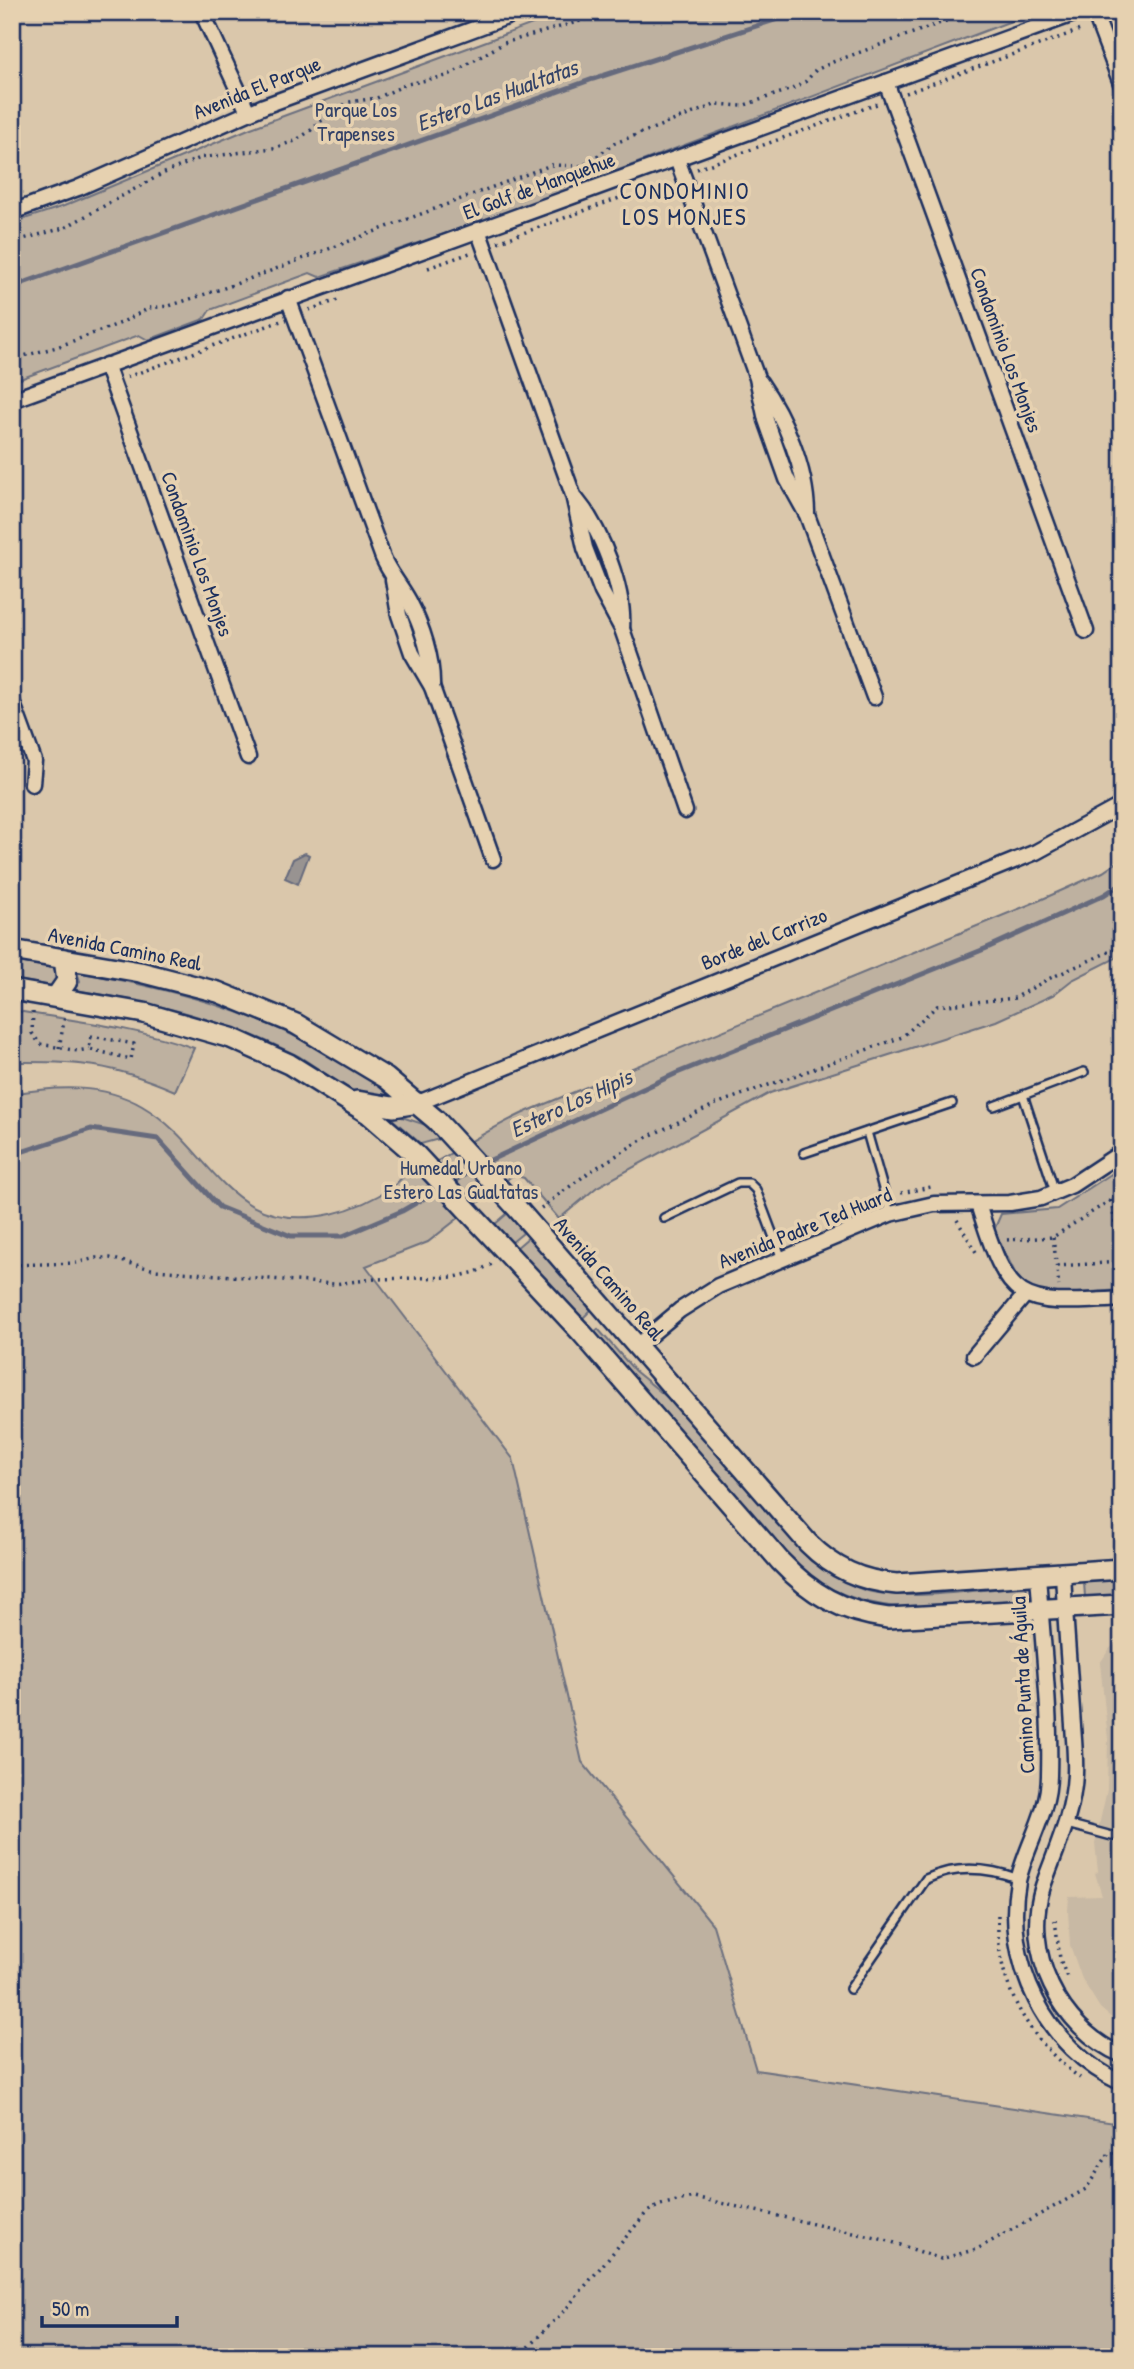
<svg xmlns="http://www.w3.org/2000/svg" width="1134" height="2369" viewBox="0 0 1134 2369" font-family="'Patrick Hand',sans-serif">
<rect width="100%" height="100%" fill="#dac7ab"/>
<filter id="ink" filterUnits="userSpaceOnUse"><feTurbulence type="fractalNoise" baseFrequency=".0143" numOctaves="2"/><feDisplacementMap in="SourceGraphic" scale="14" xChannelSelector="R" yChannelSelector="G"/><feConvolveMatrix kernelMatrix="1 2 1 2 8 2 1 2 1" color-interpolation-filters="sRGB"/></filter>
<g filter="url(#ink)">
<path fill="#c8b9a4" d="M 1122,1641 L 1122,2027 L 1100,2008 L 1082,1979 L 1070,1945 L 1068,1911 L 1069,1897 L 1102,1896 L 1095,1873 L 1098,1872 L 1095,1843 L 1107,1790 L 1108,1739 L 1100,1663 L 1110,1648 Z"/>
<g fill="#beb1a0" stroke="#6c707f" stroke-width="2">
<path d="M 565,12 L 1035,12 L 511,211 L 319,277 L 310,273 L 210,310 L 204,319 L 148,340 L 139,335 L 12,382 L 12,223 L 64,206 L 251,128 Z"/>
<path d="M 1122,859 L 1122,955 L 1072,980 L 1053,995 L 996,1021 L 770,1093 L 597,1187 L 559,1219 L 524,1178 L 513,1175 L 428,1242 L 366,1266 L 513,1459 L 582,1762 L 713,1925 L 756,2070 L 1122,2124 L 1122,2357 L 12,2357 L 12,1212 L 19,1206 L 12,1207 L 12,1094 C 55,1086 103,1083 142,1106 C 213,1147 225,1236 331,1214 C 353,1209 375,1199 394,1186 C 399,1181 403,1175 410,1172 C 419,1167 430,1165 439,1160 C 469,1143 496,1125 528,1111 L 1038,901 L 1103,872 Z"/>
<path d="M 12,961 L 54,968 L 58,973 L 58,983 L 51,986 L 12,979 Z"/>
<path d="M 77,972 C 169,988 253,1010 334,1057 C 353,1069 375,1080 391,1096 C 360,1107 325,1071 300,1057 C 229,1020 152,1002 74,990 L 80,981 Z"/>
<path d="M 17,1011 C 77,1021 137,1028 194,1048 L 175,1091 C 112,1064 80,1061 12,1062 Z"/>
<path d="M 393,1114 L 426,1125 L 439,1139 L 421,1144 L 390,1117 Z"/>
<path d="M 1122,1167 L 1122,1290 L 1045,1295 L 1031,1289 L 1018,1279 L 994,1230 L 1001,1214 L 1057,1209 Z"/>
<path d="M 508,1213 L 523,1233 L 511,1243 L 494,1225 Z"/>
<path d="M 529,1237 L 591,1310 L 582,1319 L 516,1248 Z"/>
<path d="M 598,1329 L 635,1371 L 673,1402 L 811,1561 C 828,1572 844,1583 864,1590 C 903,1602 983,1589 1026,1586 L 1029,1597 L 1026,1601 C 940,1606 856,1626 790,1558 L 593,1333 Z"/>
<path d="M 1122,1580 L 1122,1595 L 1085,1597 L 1084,1582 Z"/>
</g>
<path fill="#989391" stroke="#666b7d" stroke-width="2" d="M 305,853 L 309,855 L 298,884 L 285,878 L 293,859 Z"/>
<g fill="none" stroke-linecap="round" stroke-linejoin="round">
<g stroke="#666b7d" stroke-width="5">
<path d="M 12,287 L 593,79 L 799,12"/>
<path d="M 12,1155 L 91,1129 L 158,1139 L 219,1207 L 291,1236 L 343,1236 L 402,1211 L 440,1189"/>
<path d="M 482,1164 L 677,1073 L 987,948 L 1104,895 L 1122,883"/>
<path d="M 449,1184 L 474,1169"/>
</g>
<defs>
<g id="lane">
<path d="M 1023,1095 L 1055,1192"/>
<path d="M 994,1106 L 1084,1072"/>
<path d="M 867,1132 L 890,1213"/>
<path d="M 804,1153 L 952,1103"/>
<path d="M 664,1218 L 738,1183 L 749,1183 L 756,1190 L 782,1259"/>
<path d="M 1067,1824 L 1112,1836 L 1122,1836"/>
<path d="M 850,1989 L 926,1879 C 956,1865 987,1867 1019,1879"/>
</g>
<g id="street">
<path d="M 202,12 L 248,112"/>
<path d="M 1094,12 L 1122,86"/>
<path d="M 886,82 L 1086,631"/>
<path d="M 677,159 L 757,378 L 766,420 L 787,479 L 807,515 L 874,697"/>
<path d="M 12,212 L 78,188 L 264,106 L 520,12"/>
<path d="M 478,230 L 573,495 L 585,548 L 602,592 L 622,629 L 685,811"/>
<path d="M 288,298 L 383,558 C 390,574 401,586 409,601 C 422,626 433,659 432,687"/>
<path d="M 106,365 L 248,757"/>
<path d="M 760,382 C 785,418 806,468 807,512"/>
<path d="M 12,400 L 1079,12"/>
<path d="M 576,499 C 601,529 625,590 622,629"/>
<path d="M 393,580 L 399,615 L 412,653 L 432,687 L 493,859"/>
<path d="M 12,701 L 34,761 L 32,784"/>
<path d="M 418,1103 L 1036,852 L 1122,805"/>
<path d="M 978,1204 C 1010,1308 1019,1305 1122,1299"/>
<path d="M 637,1346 L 680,1310 L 718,1286 L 890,1214 L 934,1204 L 1010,1203 L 1041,1198 L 1072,1185 L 1122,1152"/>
<path d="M 974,1356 L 1025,1295"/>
<path d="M 1063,1572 C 1065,1618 1069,1664 1072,1711 C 1073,1731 1076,1753 1075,1774 C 1073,1815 1056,1849 1043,1886 C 1022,1952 1059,2028 1122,2055"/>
<path d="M 1038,1574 C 1042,1640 1051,1708 1049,1775 C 1049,1813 1026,1845 1018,1881 C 1003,1962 1046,2049 1122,2083"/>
</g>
<g id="secondary">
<path d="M 12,950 L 140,972 L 218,992 L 296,1024 L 386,1078 L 436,1120 L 516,1207 L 808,1543 C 834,1569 861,1581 897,1584 L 1122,1569"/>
<path d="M 12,990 L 144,1013 L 231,1038 L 289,1064 L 369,1114 L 416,1155 L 580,1331 L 780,1561 C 811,1594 842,1612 888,1618 L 1122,1605"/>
<path d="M 56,997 L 67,981 L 64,959"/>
<path d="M 357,1101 L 393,1107 L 418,1103"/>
</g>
</defs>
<use href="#lane" stroke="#1b2f5e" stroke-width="12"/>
<use href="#street" stroke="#1b2f5e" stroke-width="19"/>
<use href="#secondary" stroke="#1b2f5e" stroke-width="24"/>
<g stroke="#1b2f5e" stroke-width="3.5" stroke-dasharray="2 5" stroke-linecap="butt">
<path d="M 906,93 L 1083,29"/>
<path d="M 210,111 L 222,104 L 224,98"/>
<path d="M 697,169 L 877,104"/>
<path d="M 12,242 L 64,228 L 162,174 L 200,158 L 273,148 L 295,141 L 310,131 L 331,112 L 349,102 L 377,98 L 407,84 L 447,76 L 504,43 L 612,12"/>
<path d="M 498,242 L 625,196"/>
<path d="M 428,268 L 470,253"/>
<path d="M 309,310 L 338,300"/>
<path d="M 12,359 L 57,347 L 121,323 L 149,308 L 169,306 L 233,285 L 551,165 L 583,166 L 615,143 L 717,104 L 742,106 L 792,89 L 805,82 L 816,70 L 833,62 L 971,12"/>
<path d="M 127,377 L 281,321"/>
<path d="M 33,1012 L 32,1033 L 40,1044 L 78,1051 L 89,1049"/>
<path d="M 91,1036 L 134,1044 L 131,1059 L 89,1049 Z"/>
<path d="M 59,1048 L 65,1016"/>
<path d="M 901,1193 L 931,1187"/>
<path d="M 1111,1200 L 1122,1265"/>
<path d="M 541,1208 L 588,1173 L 643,1139 L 716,1104 L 902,1037 L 937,1006 L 1015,998 L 1046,980 L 1122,946"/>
<path d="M 957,1220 L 976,1252"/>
<path d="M 1053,1237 L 1059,1286"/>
<path d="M 1007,1240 L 1053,1237 L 1111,1200 L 1122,1189"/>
<path d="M 12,1265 L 76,1263 L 96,1258 L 110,1258 L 155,1270 L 334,1284 L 375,1279 L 455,1277 L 476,1272 L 492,1264"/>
<path d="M 1057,1266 L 1121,1262"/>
<path d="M 998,1915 C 995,1982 1027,2039 1080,2078"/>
<path d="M 1055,1920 L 1060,1959 L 1068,1980"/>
<path d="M 518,2357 L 565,2310 L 647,2212 L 660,2205 L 694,2197 L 889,2241 L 941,2259 L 977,2249 L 1086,2189 L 1109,2153 L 1122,2153"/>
</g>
<use href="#lane" stroke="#e6d1b0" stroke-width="7"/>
<use href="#street" stroke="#e6d1b0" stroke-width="14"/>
<use href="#secondary" stroke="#e6d1b0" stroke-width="19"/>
</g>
</g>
<g text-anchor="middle" stroke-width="7" stroke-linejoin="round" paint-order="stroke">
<g font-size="21" fill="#1b2f5e" stroke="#e6d1b0">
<text transform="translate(257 88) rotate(-22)" y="7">Avenida El Parque</text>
<text transform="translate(539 186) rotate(-20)" y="7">El Golf de Manquehue</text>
<text transform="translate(1006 350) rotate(70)" y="7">Condominio Los Monjes</text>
<text transform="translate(197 554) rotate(70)" y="7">Condominio Los Monjes</text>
<text transform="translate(764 939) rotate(-22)" y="7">Borde del Carrizo</text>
<text transform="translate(125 949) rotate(11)" y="7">Avenida Camino Real</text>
<text transform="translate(805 1228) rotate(-22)" y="7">Avenida Padre Ted Huard</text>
<text transform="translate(609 1279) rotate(49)" y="7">Avenida Camino Real</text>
<text transform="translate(1023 1685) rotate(-93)" y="7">Camino Punta de Águila</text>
</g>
<g font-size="21" fill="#334268" stroke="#e6d1b0">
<text x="356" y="117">Parque Los<tspan x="356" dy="24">Trapenses</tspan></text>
<text x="461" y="1175">Humedal Urbano<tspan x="461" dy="24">Estero Las Gualtatas</tspan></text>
</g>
<g font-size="23" font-style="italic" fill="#344368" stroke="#e6d1b0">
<text transform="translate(497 95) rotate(-20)" y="8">Estero Las Hualtatas</text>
<text transform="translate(571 1103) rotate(-25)" y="8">Estero Los Hipis</text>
</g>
<g font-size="23" letter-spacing="2" fill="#1b2f5e" stroke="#e6d1b0">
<text x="685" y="199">CONDOMINIO<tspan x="685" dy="26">LOS MONJES</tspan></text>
</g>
</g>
<rect width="1134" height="2369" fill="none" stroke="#e6d1b0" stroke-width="42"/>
<rect x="21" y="21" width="1092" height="2327" fill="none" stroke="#1b2f5e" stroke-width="2.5" filter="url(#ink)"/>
<path d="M42 2316v10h135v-10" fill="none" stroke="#1b2f5e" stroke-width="3.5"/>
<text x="52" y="2316" font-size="21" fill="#1b2f5e" stroke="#e6d1b0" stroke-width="5" paint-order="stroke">50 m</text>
</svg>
